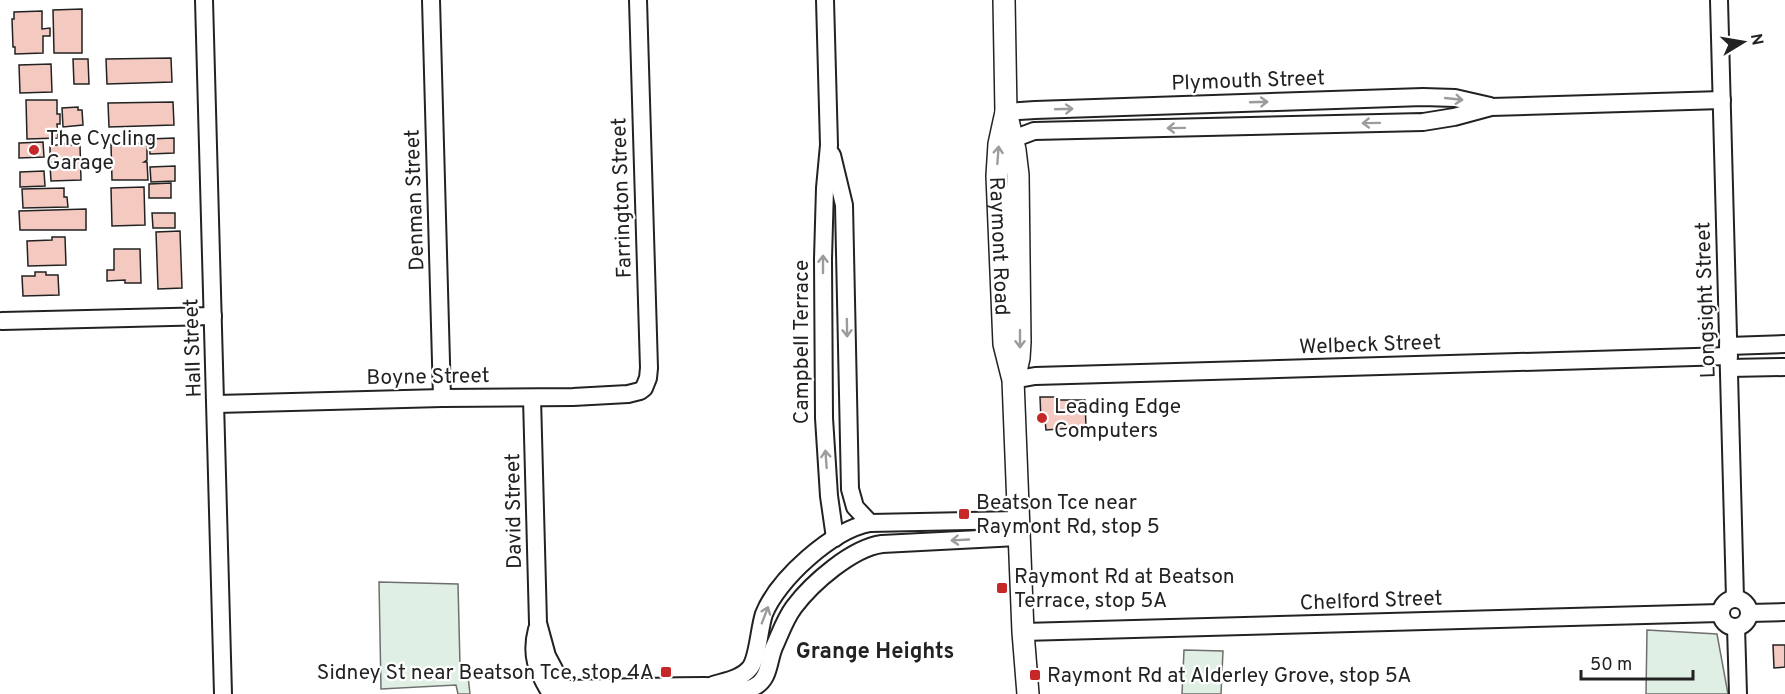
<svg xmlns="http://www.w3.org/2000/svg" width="1785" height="694" viewBox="0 0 1785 694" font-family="Overpass,sans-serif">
<rect width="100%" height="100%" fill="#fff"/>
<g fill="#e0efe3" stroke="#6f6f6f" stroke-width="1.5">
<path d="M 379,582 L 458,584 L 460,665 L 467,667 L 470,694 L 458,694 L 456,685 L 381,689 Z"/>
<path d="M 1647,630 L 1717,634 L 1728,694 L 1646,694 Z"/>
<path d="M 1184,650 L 1223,651 L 1221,694 L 1182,694 Z"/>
</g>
<g fill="#f3c9c0" stroke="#222" stroke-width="1.5">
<path d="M 82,9 L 82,53 L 54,53 L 53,10 Z"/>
<path d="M 42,11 L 42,29 L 50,28 L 50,36 L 43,36 L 43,53 L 15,54 L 15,47 L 13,47 L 12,19 L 14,19 L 14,12 Z"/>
<path d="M 171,58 L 172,82 L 107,84 L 106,59 Z"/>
<path d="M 73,59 L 88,59 L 89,84 L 74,84 Z"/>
<path d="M 51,64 L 52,92 L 20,93 L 19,65 Z"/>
<path d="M 26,100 L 57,100 L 57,114 L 60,114 L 60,124 L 57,124 L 58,138 L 27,139 Z"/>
<path d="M 173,102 L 174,125 L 109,127 L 108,103 Z"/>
<path d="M 78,107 L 78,110 L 82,110 L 83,125 L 63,127 L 62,108 Z"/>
<path d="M 174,138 L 174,153 L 150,154 L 149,139 Z"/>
<path d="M 43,142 L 44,157 L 19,158 L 19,143 Z"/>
<path d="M 70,143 L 71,145 L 80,145 L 81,180 L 51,181 L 50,165 L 55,165 L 55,162 L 50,162 L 50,146 Z"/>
<path d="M 147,143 L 147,160 L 144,162 L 147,162 L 148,180 L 112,180 L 111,144 Z"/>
<path d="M 175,166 L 175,181 L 151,182 L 150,167 Z"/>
<path d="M 44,171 L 45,186 L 20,187 L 20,172 Z"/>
<path d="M 171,183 L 171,198 L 149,198 L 149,184 Z"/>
<path d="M 144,187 L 145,225 L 112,226 L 111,188 Z"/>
<path d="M 64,188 L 64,197 L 67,197 L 68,207 L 23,208 L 22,189 Z"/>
<path d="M 86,209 L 86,230 L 20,230 L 19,211 Z"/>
<path d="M 152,213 L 175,213 L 175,228 L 153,228 Z"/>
<path d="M 180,231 L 182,288 L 158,289 L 156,232 Z"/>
<path d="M 52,237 L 65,237 L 66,265 L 28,266 L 27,241 L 52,240 Z"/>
<path d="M 114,249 L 140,249 L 141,283 L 125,283 L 125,280 L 107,281 L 107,270 L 114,270 Z"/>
<path d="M 35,272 L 46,272 L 46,275 L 58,275 L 59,295 L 23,296 L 22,276 L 35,276 Z"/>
<path d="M 1040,397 L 1056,397 L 1056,400 L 1085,400 L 1086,427 L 1046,430 L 1045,420 L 1041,420 Z"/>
<path d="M 1773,645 L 1785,645 L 1785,667 L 1774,668 Z"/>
</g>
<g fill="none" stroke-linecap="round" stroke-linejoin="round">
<defs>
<g id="minor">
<path d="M 204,0 L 223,694"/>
<path d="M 431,0 L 442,398"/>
<path d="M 825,0 L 829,145 L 825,188 L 823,259 L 824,418 L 829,496 L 835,538"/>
<path d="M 1719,0 L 1735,598"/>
<path d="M 1006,112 L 1035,110 L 1423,97 L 1455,98 L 1490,106"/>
<path d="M 1013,139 L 1034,131 L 1423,122 L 1454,117 L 1491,107 L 1722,100"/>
<path d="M 832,155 L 844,205 L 850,489 L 855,507 L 870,523"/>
<path d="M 2,321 L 213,316"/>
<path d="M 1728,346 L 1785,344"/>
<path d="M 1729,368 L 1785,367"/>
<path d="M 1013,380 L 1035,376 L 1729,356"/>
<path d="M 532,398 L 538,623 L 547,656 L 565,690"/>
<path d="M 216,404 L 442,398 L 573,397 L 628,394 L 640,391 L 644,388 L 648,378 L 649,368 L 638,0"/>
<circle cx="1735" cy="613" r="14"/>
<path d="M 1749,613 L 1785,612"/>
<path d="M 1736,627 L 1738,694"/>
<path d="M 537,629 C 530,656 537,671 551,694"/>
<path d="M 1023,632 L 1720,613"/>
<path d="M 713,685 C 726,681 741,679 750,668 C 758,658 759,629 764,614 C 778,579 832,530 870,523 L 1018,520"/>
<path d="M 553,694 L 569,689 C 614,688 660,686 705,686 C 723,686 738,694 754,687 C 770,679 768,661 774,647 C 780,634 785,619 794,607 C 812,583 852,548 882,544 L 1019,537"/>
</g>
<g id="major">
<path d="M 1004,0 L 1006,112 L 1015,150 L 1018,175 L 1020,342 L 1019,358 L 1014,380"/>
<path id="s1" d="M 1006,112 L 999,144 L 997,176 L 1004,344 L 1013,380 L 1023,632 L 1028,694"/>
</g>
</defs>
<use href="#minor" stroke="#222" stroke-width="20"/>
<use href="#major" stroke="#222" stroke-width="24"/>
<use href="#minor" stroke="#fff" stroke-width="16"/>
<use href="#major" stroke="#fff" stroke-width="21"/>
</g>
<defs><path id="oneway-shaft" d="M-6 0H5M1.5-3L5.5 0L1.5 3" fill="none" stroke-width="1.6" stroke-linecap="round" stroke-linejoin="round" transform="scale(1.5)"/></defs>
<g stroke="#9c9c9c">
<use href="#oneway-shaft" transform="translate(1454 99) rotate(6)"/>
<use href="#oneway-shaft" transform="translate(1259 102) rotate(-2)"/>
<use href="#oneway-shaft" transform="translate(1064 109) rotate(-2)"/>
<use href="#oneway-shaft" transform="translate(1371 123) rotate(179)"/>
<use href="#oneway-shaft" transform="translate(1176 128) rotate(179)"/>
<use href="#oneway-shaft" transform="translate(998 155) rotate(-86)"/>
<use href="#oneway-shaft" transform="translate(823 264) rotate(-90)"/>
<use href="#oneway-shaft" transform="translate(847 328) rotate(89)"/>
<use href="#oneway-shaft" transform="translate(1020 339) rotate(90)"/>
<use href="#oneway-shaft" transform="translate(826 459) rotate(-94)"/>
<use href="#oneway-shaft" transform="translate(960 540) rotate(177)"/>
<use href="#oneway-shaft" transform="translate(765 615) rotate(-69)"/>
</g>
<g fill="#c62828" stroke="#fff" stroke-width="2">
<circle cx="34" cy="150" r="6"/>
<circle cx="1042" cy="418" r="6"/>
<rect x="958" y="508" width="12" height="12" rx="3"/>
<rect x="996" y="582" width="12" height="12" rx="3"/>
<rect x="660" y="666" width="12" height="12" rx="3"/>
<rect x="1029" y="669" width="12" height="12" rx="3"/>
</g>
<g text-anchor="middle" stroke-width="4.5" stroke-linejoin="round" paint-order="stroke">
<g font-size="21" fill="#222" stroke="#fff">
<text transform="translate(1248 80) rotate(-2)" y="7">Plymouth Street</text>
<text transform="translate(621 198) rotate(-92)" y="7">Farrington Street</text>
<text transform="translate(414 200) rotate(-92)" y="7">Denman Street</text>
<text dy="7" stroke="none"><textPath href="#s1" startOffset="135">Raymont Road</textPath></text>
<text transform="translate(1705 300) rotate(-92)" y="7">Longsight Street</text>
<text transform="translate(801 342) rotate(-90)" y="7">Campbell Terrace</text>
<text transform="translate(1370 344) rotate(-2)" y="7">Welbeck Street</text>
<text transform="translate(192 348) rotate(-92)" y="7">Hall Street</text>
<text transform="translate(428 376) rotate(-1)" y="7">Boyne Street</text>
<text transform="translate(513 511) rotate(-91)" y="7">David Street</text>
<text transform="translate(1371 600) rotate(-2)" y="7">Chelford Street</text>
</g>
<g font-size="21" fill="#222" stroke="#fff" text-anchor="start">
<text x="46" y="145">The Cycling<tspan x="46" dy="24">Garage</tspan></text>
<text x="1054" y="413">Leading Edge<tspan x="1054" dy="24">Computers</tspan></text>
<text x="976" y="509">Beatson Tce near<tspan x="976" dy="24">Raymont Rd, stop 5</tspan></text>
<text x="1014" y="583">Raymont Rd at Beatson<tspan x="1014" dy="24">Terrace, stop 5A</tspan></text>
<text x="654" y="679" text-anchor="end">Sidney St near Beatson Tce, stop 4A</text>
<text x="1047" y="682">Raymont Rd at Alderley Grove, stop 5A</text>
</g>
<g font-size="22" font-weight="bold" fill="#222" stroke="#fff">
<text x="875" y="658">Grange Heights</text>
</g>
</g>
<g transform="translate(1743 42) rotate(79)" stroke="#ffffff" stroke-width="4.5" paint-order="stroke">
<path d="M0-4.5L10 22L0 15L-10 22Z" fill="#222222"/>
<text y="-9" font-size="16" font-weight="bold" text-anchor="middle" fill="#222222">N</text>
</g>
<path d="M1581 670v9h112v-9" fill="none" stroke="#222222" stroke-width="3"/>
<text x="1590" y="670" font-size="18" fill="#222222" stroke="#ffffff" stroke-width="4.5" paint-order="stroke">50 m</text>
</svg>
